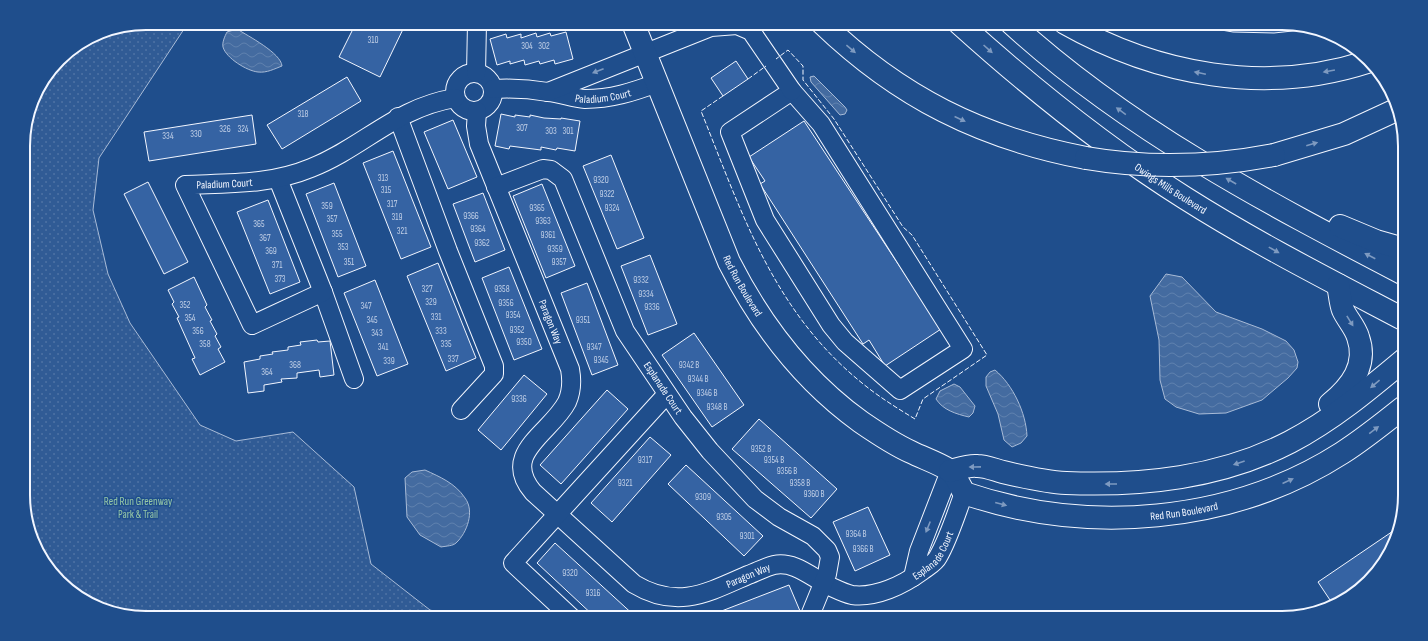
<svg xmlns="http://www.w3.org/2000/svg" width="1428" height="641" viewBox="0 0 1428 641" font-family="'Sofia Sans Condensed',sans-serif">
<defs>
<pattern id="park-dots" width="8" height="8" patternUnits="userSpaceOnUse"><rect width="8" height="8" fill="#305b95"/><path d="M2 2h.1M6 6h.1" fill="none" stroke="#4e73a5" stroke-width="1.8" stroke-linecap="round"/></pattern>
<pattern id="water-waves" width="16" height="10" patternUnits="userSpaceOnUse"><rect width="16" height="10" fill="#446ba0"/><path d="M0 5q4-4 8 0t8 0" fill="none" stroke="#5f81ae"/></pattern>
</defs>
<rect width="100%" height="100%" fill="#1f4e8c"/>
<path fill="url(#park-dots)" stroke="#a8bbd7" d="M 146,23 L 188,23 L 99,158 L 93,210 L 108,274 L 130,323 L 200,425 L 236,441 L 293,432 L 354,487 L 371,564 L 430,610 L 459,618 L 146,618 L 99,609 L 48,570 L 24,511 L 23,138 L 36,92 L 65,54 L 99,32 Z"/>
<g fill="url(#water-waves)" stroke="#a8bbd7">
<path d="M 237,29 C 248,36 281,53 282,66 C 274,69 267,73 258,72 C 247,71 226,58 223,47 C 222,42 225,36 227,32 Z"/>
<path d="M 814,76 L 845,107 L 847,110 L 845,114 L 840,115 L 811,82 L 810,77 Z"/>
<path d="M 1166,274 L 1182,277 L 1216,312 L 1262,329 L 1286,341 L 1294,350 L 1298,362 L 1297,368 L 1288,378 L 1262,400 L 1226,413 L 1199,414 L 1176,407 L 1165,399 L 1160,380 L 1159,340 L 1150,296 Z"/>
<path d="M 995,370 C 1013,385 1026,413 1027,436 L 1021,443 L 1012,447 L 1004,440 L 998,414 L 986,386 L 986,377 L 990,372 Z"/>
<path d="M 954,384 L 960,387 L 975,406 L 973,413 L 969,417 C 956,414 943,410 936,399 L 940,391 Z"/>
<path d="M 425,470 C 440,477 455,483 465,498 C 475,511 467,533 456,543 C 453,546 446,546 441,547 L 420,535 L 407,517 L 405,478 L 412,472 Z"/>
</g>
<g fill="#3563a3" stroke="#f2f6ff">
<path d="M 356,23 L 406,23 L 380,77 L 339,57 Z"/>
<path d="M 1180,23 L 1282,23 L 1311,29 L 1274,33 L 1233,32 Z"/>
<path d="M 566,32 L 573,59 L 555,64 L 554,60 L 540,64 L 539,61 L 525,65 L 524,60 L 510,64 L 510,61 L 497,65 L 490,39 L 506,34 L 507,38 L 521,34 L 521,38 L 536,33 L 537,37 L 550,33 L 551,36 Z"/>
<path d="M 736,61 L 748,79 L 723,96 L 711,78 Z"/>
<path d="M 347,77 L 361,101 L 282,149 L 267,125 Z"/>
<path d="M 501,114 L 515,117 L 515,115 L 530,117 L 530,115 L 544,118 L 561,119 L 561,118 L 580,121 L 575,151 L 557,148 L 556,150 L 541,147 L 541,150 L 510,146 L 509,149 L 495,146 Z"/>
<path d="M 252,115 L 256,144 L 149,161 L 144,132 Z"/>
<path d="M 453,120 L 477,177 L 448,189 L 424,132 Z"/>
<path d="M 804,121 L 941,329 L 885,366 L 869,340 L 863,344 L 760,184 L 765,181 L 749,157 Z"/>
<path d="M 393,151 L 431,247 L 401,259 L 363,163 Z"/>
<path d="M 611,155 L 644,238 L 617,249 L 583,166 Z"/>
<path d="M 148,182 L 188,262 L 164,274 L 124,194 Z"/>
<path d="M 334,183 L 366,266 L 338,277 L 306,194 Z"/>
<path d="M 542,184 L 575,266 L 546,278 L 513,196 Z"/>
<path d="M 483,193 L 505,250 L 475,262 L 453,204 Z"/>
<path d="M 268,200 L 300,282 L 270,294 L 237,212 Z"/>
<path d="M 650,255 L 677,324 L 648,335 L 621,266 Z"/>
<path d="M 438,263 L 476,358 L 446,371 L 407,276 Z"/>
<path d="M 509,267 L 542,349 L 514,360 L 482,278 Z"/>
<path d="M 194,277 L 207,305 L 205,307 L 212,320 L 210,321 L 217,334 L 215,336 L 221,347 L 218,349 L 225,362 L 200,375 L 192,359 L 195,358 L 177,318 L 179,317 L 172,304 L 174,302 L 168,290 Z"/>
<path d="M 375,280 L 408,364 L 377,376 L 344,293 Z"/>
<path d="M 587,283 L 618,365 L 592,375 L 561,293 Z"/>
<path d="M 694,333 L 744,405 L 712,427 L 662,355 Z"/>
<path d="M 317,340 L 318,342 L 330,341 L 334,375 L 320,377 L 319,370 L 297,373 L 297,378 L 281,379 L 282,382 L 264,385 L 264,391 L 248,393 L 244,362 L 260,359 L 260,356 L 273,354 L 272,352 L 288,350 L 288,347 L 301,345 L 300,342 Z"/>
<path d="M 524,375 L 547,394 L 501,450 L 478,430 Z"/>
<path d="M 607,390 L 628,409 L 561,484 L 540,465 Z"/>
<path d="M 759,419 L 837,489 L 811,518 L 732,449 Z"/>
<path d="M 650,437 L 671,455 L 612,522 L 591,503 Z"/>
<path d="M 686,465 L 763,536 L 744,556 L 668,484 Z"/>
<path d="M 868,507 L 890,555 L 855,571 L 833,522 Z"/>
<path d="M 1399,527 L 1396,542 L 1375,576 L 1350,597 L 1332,603 L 1318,582 Z"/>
<path d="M 555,543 L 637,618 L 596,618 L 537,563 Z"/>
<path d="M 789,585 L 800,611 L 782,618 L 722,618 L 719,612 Z"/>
</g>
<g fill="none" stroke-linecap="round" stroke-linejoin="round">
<defs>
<g id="minor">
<circle cx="474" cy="92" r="19"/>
<path d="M 476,73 L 477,23"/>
<path id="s1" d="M 493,89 C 511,88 530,89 548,92 C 560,93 573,98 585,99 C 611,99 633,92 657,83"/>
<path d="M 792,91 L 821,124 L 963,349 L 900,390 L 845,342 L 831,325 L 765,220 L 730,132 Z"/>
<path d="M 548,92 L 711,27 L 737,25 L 751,31 L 792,91"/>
<path id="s2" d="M 477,111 L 476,126 L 479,144 L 570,369 C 572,380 572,391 567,402 C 551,433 500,453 533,492 L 634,584 C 677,610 707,593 748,575 C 757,572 765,567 774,565 C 794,561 810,576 827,585 C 834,588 843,593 852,595 C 876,598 903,585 922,571 C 927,567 935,563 938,557 C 949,538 956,514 964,493"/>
<path d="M 398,117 L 448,251 L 494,366 L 494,374 L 461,410"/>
<path d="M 278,179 L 323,292 L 354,379"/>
<path id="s3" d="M 496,187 L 543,169 L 551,170 L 563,179 L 625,331 L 683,417 L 710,451 L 755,499 L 779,517 L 813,536 L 827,550 L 830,557 L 827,574 L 809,618"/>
<path id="s4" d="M 323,292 L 252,325 L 185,185 C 228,183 270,185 311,168 C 364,147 395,108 455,98"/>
<path d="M 913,577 L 919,551 L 950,471"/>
<path d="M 572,618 L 513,563 L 667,394"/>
</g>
<g id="major">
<path id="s5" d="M 633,23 L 729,262 C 761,325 804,381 861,422 C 877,433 893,444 911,452 C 923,458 938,463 949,470 C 955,474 960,486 964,493 C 1087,535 1231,524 1342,453 C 1364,439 1385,422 1405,406"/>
<path id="s6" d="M 959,23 C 1030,87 1104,147 1185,198 C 1256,243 1331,281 1405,320"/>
<path d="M 1011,23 C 1127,129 1266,202 1404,274"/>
<path d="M 1340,226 L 1376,241 L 1404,249"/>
<path d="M 1330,404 C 1351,387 1368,365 1358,337 C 1355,327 1347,319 1343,310 C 1340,302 1340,293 1338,285"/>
<path d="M 950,471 C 958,469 969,465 977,466 C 986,466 995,470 1003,472 C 1024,477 1045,482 1066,483 C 1143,486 1220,478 1290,442 C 1332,420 1368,390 1405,359"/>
</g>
<g id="highway">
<path d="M 822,23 C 899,97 981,138 1086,158"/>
<path d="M 1065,23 C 1157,75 1265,95 1367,62"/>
<path d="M 1274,155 L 1344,134 L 1396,110"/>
</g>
</defs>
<use href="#minor" stroke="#f2f6ff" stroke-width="20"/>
<use href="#major" stroke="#f2f6ff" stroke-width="24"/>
<use href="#highway" stroke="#f2f6ff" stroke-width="24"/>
<use href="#minor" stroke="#1f4e8c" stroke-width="18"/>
<use href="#major" stroke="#1f4e8c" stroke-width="22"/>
<use href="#highway" stroke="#1f4e8c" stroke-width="22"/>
<defs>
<path id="highway-bridge" d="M 1086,158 C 1150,169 1211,167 1274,155"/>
</defs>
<use href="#highway-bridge" stroke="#f2f6ff" stroke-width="24" stroke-linecap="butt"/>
<use href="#highway-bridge" stroke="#1f4e8c" stroke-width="22"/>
<g stroke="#f2f6ff" stroke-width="1" stroke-dasharray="5 2" stroke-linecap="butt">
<path d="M 748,79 L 766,66"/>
<path d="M 723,96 L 701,111 C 742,213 773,311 862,383 C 879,397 897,408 915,419 L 923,399 L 987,355 L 912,235 L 903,227 L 834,119 L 803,80 L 803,66 L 788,50 L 776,59"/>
</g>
</g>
<defs><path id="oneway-solid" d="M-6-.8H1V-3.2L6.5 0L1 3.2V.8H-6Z"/></defs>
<g fill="#7e9ac0">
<use href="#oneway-solid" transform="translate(851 49) rotate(40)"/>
<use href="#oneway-solid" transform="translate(988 49) rotate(42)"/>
<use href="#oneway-solid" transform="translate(598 71) rotate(159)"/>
<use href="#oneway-solid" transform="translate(1329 71) rotate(170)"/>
<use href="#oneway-solid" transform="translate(1200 73) rotate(-168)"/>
<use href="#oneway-solid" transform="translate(1121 111) rotate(-144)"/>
<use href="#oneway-solid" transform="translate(960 119) rotate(25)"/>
<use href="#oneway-solid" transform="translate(1312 144) rotate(-16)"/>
<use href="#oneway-solid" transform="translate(1231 181) rotate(-150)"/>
<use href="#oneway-solid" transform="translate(1274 250) rotate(29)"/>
<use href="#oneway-solid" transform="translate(1370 256) rotate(-153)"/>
<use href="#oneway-solid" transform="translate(1350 321) rotate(58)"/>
<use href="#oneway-solid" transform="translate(1375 384) rotate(140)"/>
<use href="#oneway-solid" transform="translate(1374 430) rotate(-37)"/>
<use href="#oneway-solid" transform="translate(1239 463) rotate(161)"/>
<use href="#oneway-solid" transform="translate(975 467) rotate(179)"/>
<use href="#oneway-solid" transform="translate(1288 481) rotate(-24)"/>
<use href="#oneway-solid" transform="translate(1111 484) rotate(-180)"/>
<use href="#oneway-solid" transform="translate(1001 504) rotate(15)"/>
<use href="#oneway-solid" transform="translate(928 527) rotate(112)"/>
</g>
<g text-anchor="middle" stroke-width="3" stroke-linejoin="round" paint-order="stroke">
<g font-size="9" fill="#c3d1e8">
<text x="373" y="43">310</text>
<text x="527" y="49">304</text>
<text x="544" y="49">302</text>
<text x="303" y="117">318</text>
<text x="522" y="131">307</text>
<text x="225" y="132">326</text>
<text x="243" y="132">324</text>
<text x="551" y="134">303</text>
<text x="568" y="134">301</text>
<text x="196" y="137">330</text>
<text x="168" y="139">334</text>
<text x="383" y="181">313</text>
<text x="601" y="183">9320</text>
<text x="386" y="193">315</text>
<text x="607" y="197">9322</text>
<text x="392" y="207">317</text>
<text x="327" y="209">359</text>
<text x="537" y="211">9365</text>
<text x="612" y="211">9324</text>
<text x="471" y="219">9366</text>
<text x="397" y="220">319</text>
<text x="332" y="222">357</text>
<text x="543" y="224">9363</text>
<text x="259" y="227">365</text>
<text x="478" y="232">9364</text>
<text x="402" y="234">321</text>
<text x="337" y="237">355</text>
<text x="548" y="238">9361</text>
<text x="265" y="241">367</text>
<text x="482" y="246">9362</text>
<text x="343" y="250">353</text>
<text x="555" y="252">9359</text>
<text x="271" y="254">369</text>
<text x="349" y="265">351</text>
<text x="559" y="265">9357</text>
<text x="277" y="268">371</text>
<text x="280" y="282">373</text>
<text x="641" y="283">9332</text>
<text x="427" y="292">327</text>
<text x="502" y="292">9358</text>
<text x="646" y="297">9334</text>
<text x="431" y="305">329</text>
<text x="506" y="306">9356</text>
<text x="185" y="308">352</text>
<text x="366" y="309">347</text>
<text x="652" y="310">9336</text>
<text x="513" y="318">9354</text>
<text x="436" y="320">331</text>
<text x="190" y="321">354</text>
<text x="372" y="323">345</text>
<text x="583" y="323">9351</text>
<text x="517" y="333">9352</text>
<text x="198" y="334">356</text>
<text x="441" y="334">333</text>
<text x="377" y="336">343</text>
<text x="524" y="345">9350</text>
<text x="205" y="347">358</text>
<text x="446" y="347">335</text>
<text x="383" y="350">341</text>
<text x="594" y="350">9347</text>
<text x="453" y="362">337</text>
<text x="601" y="363">9345</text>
<text x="389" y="364">339</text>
<text x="295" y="368">368</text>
<text x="689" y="368">9342 B</text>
<text x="267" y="375">364</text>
<text x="698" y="382">9344 B</text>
<text x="707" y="396">9346 B</text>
<text x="519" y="402">9336</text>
<text x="717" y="410">9348 B</text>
<text x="761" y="452">9352 B</text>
<text x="645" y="463">9317</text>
<text x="774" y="463">9354 B</text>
<text x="787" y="474">9356 B</text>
<text x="625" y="486">9321</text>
<text x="800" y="486">9358 B</text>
<text x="814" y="497">9360 B</text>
<text x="703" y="500">9309</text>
<text x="724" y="520">9305</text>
<text x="856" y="537">9364 B</text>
<text x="747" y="539">9301</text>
<text x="863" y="552">9366 B</text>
<text x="570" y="576">9320</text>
<text x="593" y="596">9316</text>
</g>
<g font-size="11" fill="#f2f6ff" stroke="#1f4e8c">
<text dy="4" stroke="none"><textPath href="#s1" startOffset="111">Paladium Court</textPath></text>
<text dy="4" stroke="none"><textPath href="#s4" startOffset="273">Paladium Court</textPath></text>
<text dy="4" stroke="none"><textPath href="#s6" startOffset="269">Owings Mills Boulevard</textPath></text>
<text dy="4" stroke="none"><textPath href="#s5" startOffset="285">Red Run Boulevard</textPath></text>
<text dy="4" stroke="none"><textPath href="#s2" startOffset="225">Paragon Way</textPath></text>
<text dy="4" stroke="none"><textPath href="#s3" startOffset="306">Esplanade Court</textPath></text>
<text dy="4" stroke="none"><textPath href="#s5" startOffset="818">Red Run Boulevard</textPath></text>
<text dy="4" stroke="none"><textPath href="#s2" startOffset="883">Esplanade Court</textPath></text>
<text dy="4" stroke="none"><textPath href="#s2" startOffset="675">Paragon Way</textPath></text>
</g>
<g font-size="11" fill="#97c8a6" stroke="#1f4e8c">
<text x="138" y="505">Red Run Greenway<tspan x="138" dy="13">Park &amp; Trail</tspan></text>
</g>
</g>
<path d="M0 0H1428V641H0ZM146 30H1282A116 116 0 0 1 1398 146V495A116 116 0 0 1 1282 611H146A116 116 0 0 1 30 495V146A116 116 0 0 1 146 30Z" fill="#1f4e8c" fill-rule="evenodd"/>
<path fill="none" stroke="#f2f6ff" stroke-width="2" d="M146 30H1282A116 116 0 0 1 1398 146V495A116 116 0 0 1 1282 611H146A116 116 0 0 1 30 495V146A116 116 0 0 1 146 30Z"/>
</svg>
